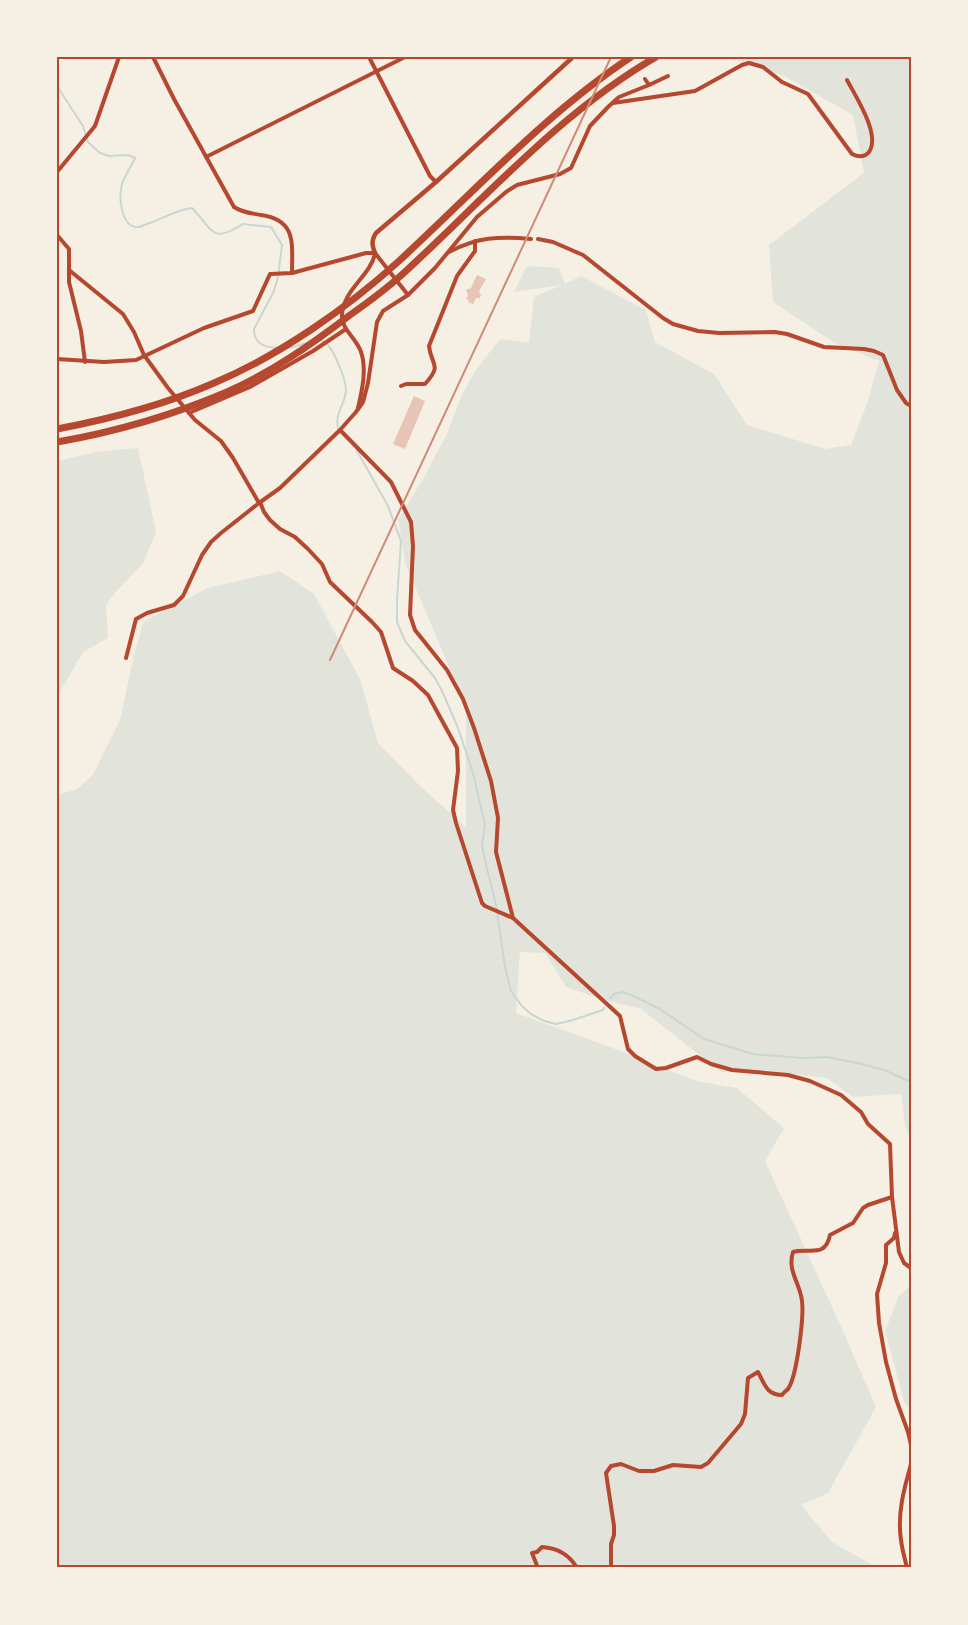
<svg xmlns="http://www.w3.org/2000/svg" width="968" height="1625" viewBox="0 0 968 1625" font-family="Cabin,sans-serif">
<rect width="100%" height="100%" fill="#f6efe4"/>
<g fill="#e2e4dc">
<path d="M 726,57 L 911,57 L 911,1140 L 905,1126 L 901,1094 L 853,1097 L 827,1078 L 784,1073 L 721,1072 L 641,1009 L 598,998 L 566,987 L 545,953 L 520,952 L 516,1013 L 610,1047 L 696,1081 L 737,1088 L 784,1128 L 765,1161 L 839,1322 L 876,1407 L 828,1493 L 801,1505 L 832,1542 L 878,1568 L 57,1568 L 57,795 L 77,789 L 93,775 L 120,720 L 133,659 L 143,622 L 208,588 L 280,571 L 314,594 L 360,679 L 378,743 L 420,786 L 466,827 L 466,707 L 406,565 L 398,520 L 423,479 L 447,434 L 461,397 L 475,371 L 500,339 L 529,343 L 534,297 L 562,285 L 514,292 L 527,266 L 559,268 L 565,284 L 581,276 L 646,310 L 655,342 L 714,374 L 747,425 L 825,449 L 851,445 L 868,401 L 879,361 L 835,343 L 773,302 L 769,245 L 864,173 L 853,115 L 784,76 Z"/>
<path d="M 138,448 L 156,532 L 143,563 L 114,594 L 106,605 L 108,638 L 83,652 L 57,697 L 57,461 L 96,452 Z"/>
<path d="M 911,1285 L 911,1411 L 904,1401 L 885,1331 L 899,1296 Z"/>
</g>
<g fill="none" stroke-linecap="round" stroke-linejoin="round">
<g stroke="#c9d6d2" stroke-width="2">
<path d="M 57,86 L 83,126 L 88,142 L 100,153 L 109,156 L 128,155 L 135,158 C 131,167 125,175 122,184 C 118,196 121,228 138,227 C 141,227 144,225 147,224 C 162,219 176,210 192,208 C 213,229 211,245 243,224 L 271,227 L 282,245 L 278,277 L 274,291 L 254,329 C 254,344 264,347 277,348"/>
<path d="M 320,340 C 324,342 326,342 328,345 C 335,353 346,380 346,390 C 345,407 333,412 339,432"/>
<path d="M 289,348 L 306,343"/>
<path d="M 356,449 L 388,506 L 401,541 L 397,600 L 397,622 L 405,641 L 435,678 L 443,693 L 458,728 L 473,773 L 485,825 L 482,845 L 484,856 L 496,905 L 505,967 L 511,991 L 522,1006 L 531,1014 L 544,1021 L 556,1024 L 573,1020 L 603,1010 L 604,1008"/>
<path d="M 610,998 L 614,994 L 622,992 L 629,994 L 660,1009 L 704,1039 L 753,1054 L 802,1058 L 827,1057 L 862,1064 L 884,1070 L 911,1082"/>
</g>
</g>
<g fill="#e6c5b7">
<path d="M 477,275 L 486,279 L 479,291 L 481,295 L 480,298 L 476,298 L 473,304 L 468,302 L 469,300 L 466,299 L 468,295 L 466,290 L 471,288 Z"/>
<path d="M 414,396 L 425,401 L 405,449 L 393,444 Z"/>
</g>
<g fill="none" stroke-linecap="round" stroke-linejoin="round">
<g stroke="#b5482f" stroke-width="4">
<path d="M 153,57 L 174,99 L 234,207 C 243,213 251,213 261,215 C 297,220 292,244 292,273"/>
<path d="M 369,57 L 430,176 L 436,182"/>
<path d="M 649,85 L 668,76"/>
<path d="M 613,103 L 695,91 L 742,65 L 749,63 L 763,67 L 782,82 L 808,94 L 852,154 C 858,157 864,158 869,152 C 881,135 856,97 847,80"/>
<path d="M 206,157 L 405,57"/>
<path d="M 57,172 L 95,126 L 119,57"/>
<path d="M 57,235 L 69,249 L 69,282 L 81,331 L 85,362"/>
<path d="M 538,239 L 553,242 L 583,255 L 663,318 L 673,324 L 698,331 L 719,333 L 775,332 L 787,334 L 824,347 L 864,349 L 874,351 L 883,355 L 897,390 L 906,403 L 911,406"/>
<path d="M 449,252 C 477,237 499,236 531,239"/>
<path d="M 69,270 L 123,314 L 134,332 L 144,355 L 168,388 L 195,420 L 221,441 L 233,458 L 259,503"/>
<path d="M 57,359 L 104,362 L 136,360 L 204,328 L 253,311 L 270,274 L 292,273 L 366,253 L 375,253 L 408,295"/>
<path d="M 401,386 L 406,384 L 425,384 C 443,364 431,366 429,346 L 457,276 L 475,251 L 475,241"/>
<path d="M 358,408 C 362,391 367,369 361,352 C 357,339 341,329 342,315 C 343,290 370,276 375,254"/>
<path d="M 189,413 L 250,387 L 313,351 L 346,329"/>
<path d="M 340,430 L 391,482 L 411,522 L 413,546 L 410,615 L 415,630 L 447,670 L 463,699 L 474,728 L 491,781 L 498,818 L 496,852 L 513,918 L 620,1016 L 628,1049 L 635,1056 L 656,1069 L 666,1068 L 697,1057 L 711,1064 L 732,1070 L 788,1075 L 810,1081 L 841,1095 L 861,1112 L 868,1124 L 890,1144 L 892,1197 L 899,1252 L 904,1263 L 911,1268"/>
<path d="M 260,502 L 264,512 L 270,520 L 280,529 L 295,537 L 308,549 L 322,564 L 330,582 L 372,622 L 381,632 L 393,668 L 413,681 L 428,695 L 457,748 L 458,771 L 453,810 L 456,823 L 482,903 L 485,906 L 513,918"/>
<path d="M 126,658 L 136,619 L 147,613 L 174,605 L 183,596 L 202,555 L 211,542 L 221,533 L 259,503 L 280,488 L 340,430 L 356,412 L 363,402 L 368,383 L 377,322 L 383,311 L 408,295 L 435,268 L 477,217 L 506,192 L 517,185 L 560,174 L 571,168 L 590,126 L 608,107 L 619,97 L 649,85 L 645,79"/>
<path d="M 895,1233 L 894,1238 L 886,1245 L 886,1263 L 877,1294 L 879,1323 L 886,1362 L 896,1399 L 908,1432 L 911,1445"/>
<path d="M 538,1568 L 532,1553 L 537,1552 L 542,1547 C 557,1548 569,1554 577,1568"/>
<path d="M 611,1568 L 611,1544 L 614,1535 L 614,1526 L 606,1473 L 611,1466 L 621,1464 L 639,1471 L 654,1471 L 673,1465 L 701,1467 L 708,1463 L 741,1424 L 745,1414 L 748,1378 L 758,1372 C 765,1385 767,1395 782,1395 C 783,1393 786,1391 788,1389 C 797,1376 804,1317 802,1301 C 800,1283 787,1271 793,1252 C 809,1247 825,1259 830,1235 L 853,1223 L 863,1208 L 868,1205 L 892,1197"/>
<path d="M 907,1568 C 905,1559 902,1549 901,1540 C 897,1514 904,1489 911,1464"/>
</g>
<path stroke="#b5482f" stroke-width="4.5" d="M 375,253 C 372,245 371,241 376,233 L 436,182 L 573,57"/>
<g stroke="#b5482f" stroke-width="7">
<path d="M 57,429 C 110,419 164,405 214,383 C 280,355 346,309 399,261 C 475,191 545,114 631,57"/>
<path d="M 57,442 C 115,432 173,415 227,392 C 272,372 312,344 350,315 C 370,301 390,286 407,270 C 487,196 561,112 656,57"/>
</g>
<path stroke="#cf8b77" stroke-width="2" d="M 330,660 L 611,57"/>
</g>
<rect width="968" height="1625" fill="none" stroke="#f6efe4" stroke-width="117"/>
<rect x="58" y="58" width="852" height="1508" fill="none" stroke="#b5482f" stroke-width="2"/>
</svg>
